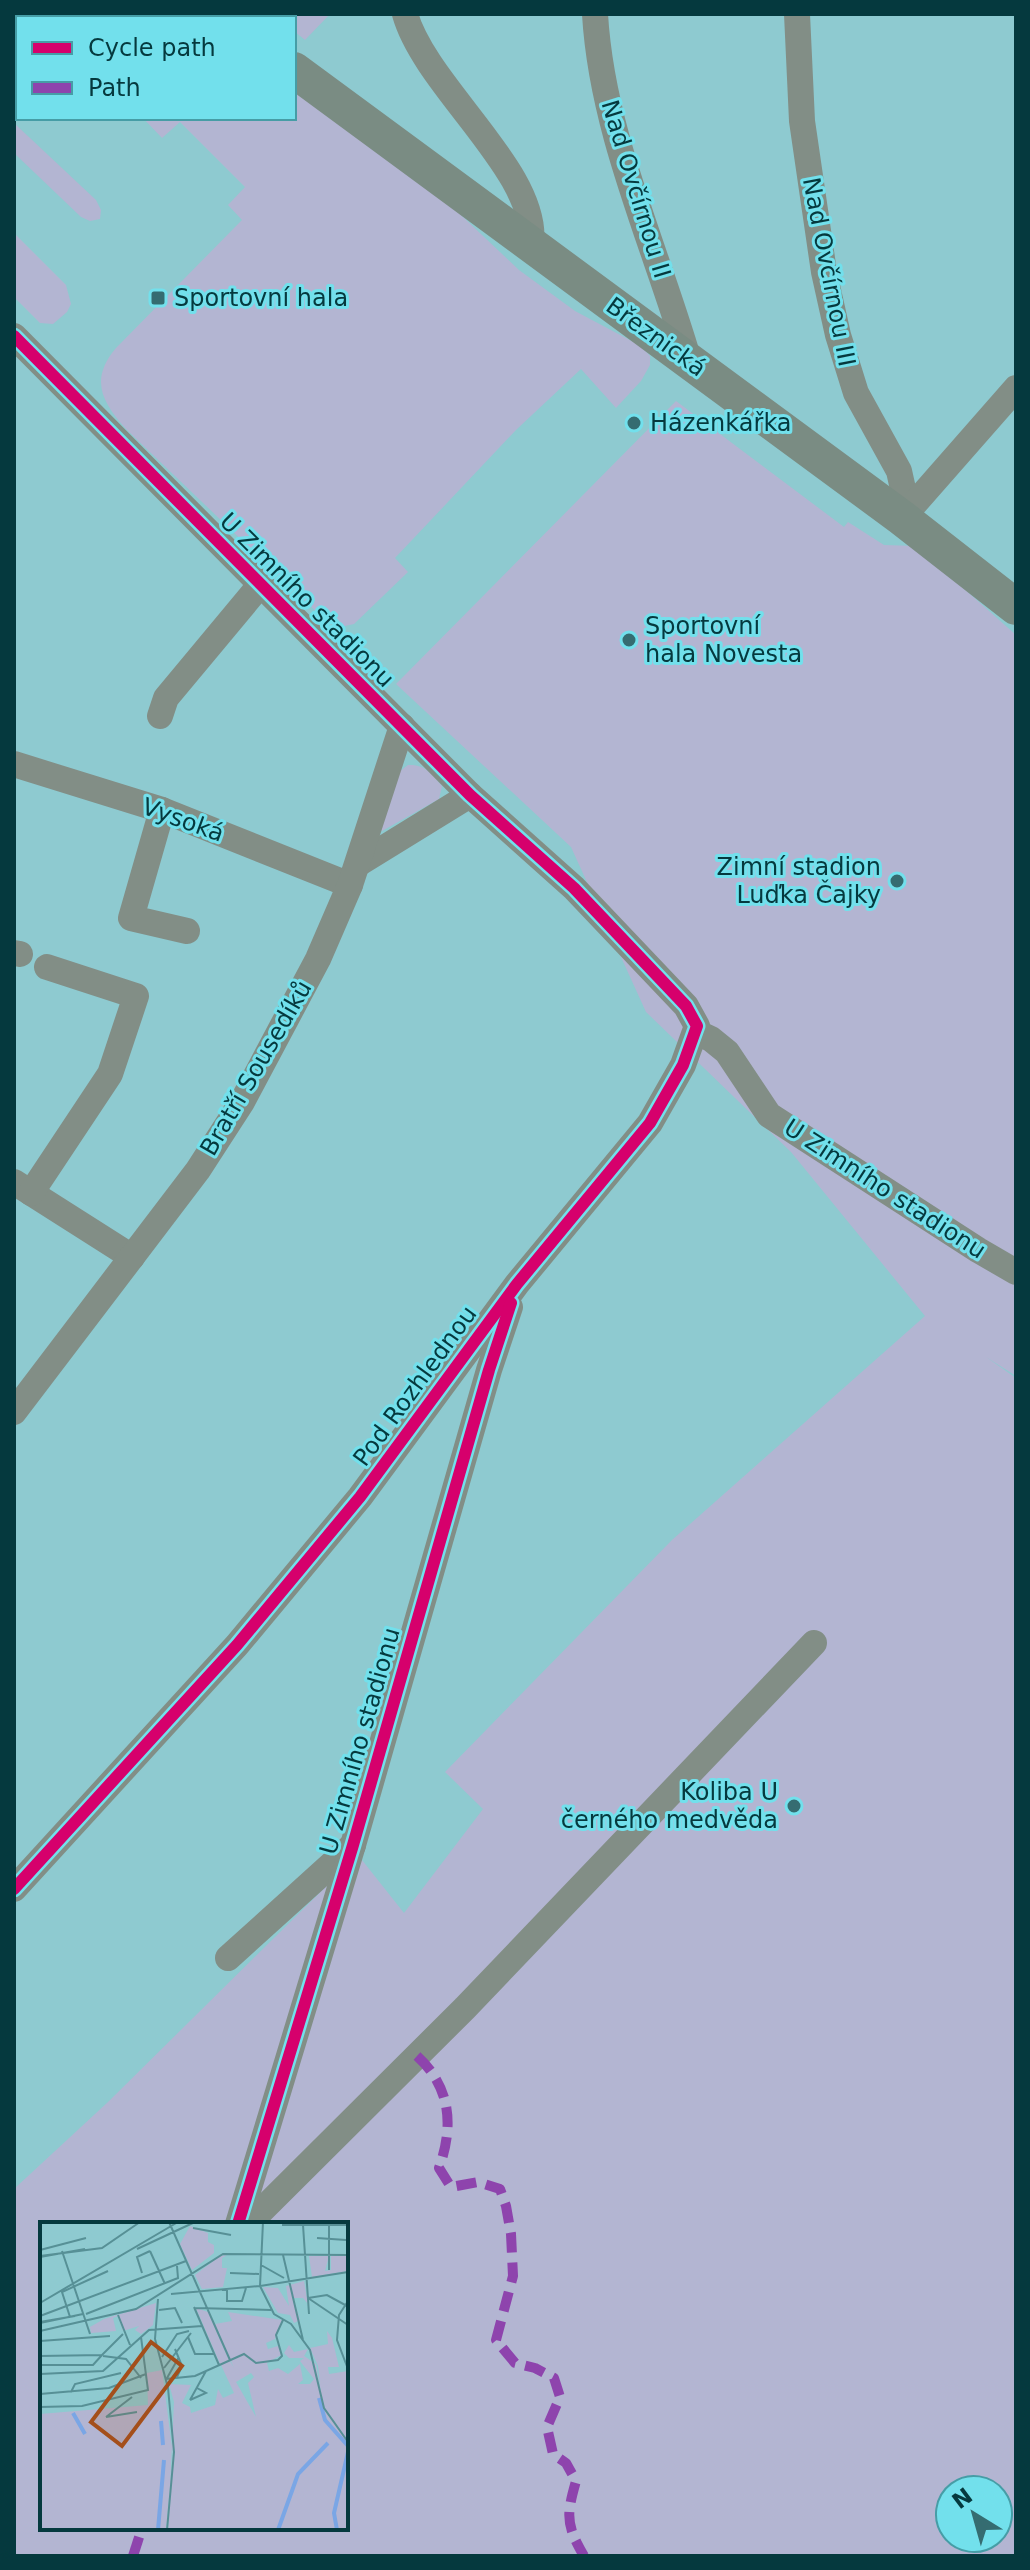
<svg xmlns="http://www.w3.org/2000/svg" width="1030" height="2570" viewBox="0 0 1030 2570" font-family="'DejaVu Sans',sans-serif">
<rect width="100%" height="100%" fill="#8ecad0"/>
<g fill="#b3b5d2" fill-rule="evenodd">
<path d="M 44,14 L 199,14 L 204,18 L 48,18 Z"/>
<path d="M 272,14 L 330,14 L 305,40 L 294,31 L 294,18 L 277,18 Z"/>
<path d="M 294,87 L 426,182 L 519,270 L 575,311 L 641,346 L 650,356 L 650,365 L 641,381 L 616,408 L 581,369 L 516,430 L 395,558 L 408,572 L 354,624 L 340,627 L 326,621 L 127,430 C 102,402 89,380 116,348 L 242,220 L 228,205 L 245,187 L 180,122 L 162,138 L 143,118 L 294,118 Z"/>
<path d="M 14,123 L 96,200 L 101,210 L 100,219 L 90,221 L 81,217 L 14,153 Z"/>
<path d="M 14,233 L 66,285 L 71,304 L 67,312 L 53,324 L 40,323 L 14,297 Z"/>
<path d="M 676,401 L 844,527 L 848,522 L 884,545 L 916,546 L 1016,635 L 1016,1376 L 986,1357 L 1016,1378 L 1016,2556 L 14,2556 L 14,2189 L 108,2102 L 358,1855 L 404,1913 L 483,1809 L 445,1772 L 672,1540 L 925,1316 L 791,1152 L 646,1012 L 571,847 L 396,684 ZM 42,2224 L 346,2224 L 346,2528 L 42,2528 ZM 950,2490 L 998,2490 L 998,2538 L 950,2538 Z"/>
<path d="M 408,765 C 425,764 432,774 442,786 L 439,799 L 382,831 L 378,828 L 399,772 Z"/>
</g>
<g fill="none" stroke-linecap="round" stroke-linejoin="round">
<g stroke="#828e86" stroke-width="26">
<path d="M 405,14 C 426,88 540,172 531,244"/>
<path d="M 595,14 C 602,134 656,247 689,361"/>
<path d="M 797,14 L 802,121 L 824,272 L 838,335 L 856,393 L 899,471 L 903,489 L 902,518"/>
<path d="M 14,336 L 470,795 L 574,888 L 686,1006 L 697,1026 L 683,1065 L 650,1123 L 517,1284 L 360,1497 L 237,1645 L 14,1889"/>
<path d="M 902,518 L 1016,388"/>
<path d="M 160,716 L 166,698 L 260,585"/>
<path d="M 14,764 L 162,810 L 350,885"/>
<path d="M 162,810 L 131,918 L 187,931"/>
<path d="M 358,864 L 470,795"/>
<path d="M 14,953 L 20,954"/>
<path d="M 696,1032 L 711,1039 L 727,1052 L 769,1115 L 978,1250 L 1016,1272"/>
<path d="M 14,1182 L 132,1257"/>
<path d="M 31,1193 L 110,1074 L 136,996 L 47,967"/>
<path d="M 14,1412 L 198,1170 L 242,1102 L 318,959 L 350,885 L 402,726"/>
<path d="M 228,1958 L 353,1845"/>
<path d="M 238,2224 L 353,1845 L 489,1370 L 510,1307"/>
<path d="M 248,2224 L 465,2008 L 814,1643"/>
</g>
<g stroke="#7a8c83" stroke-width="36">
<path d="M 219,14 L 224,18"/>
<path d="M 294,70 L 902,518 L 1016,607"/>
</g>
<g stroke="#8e44ad" stroke-width="10" stroke-dasharray="20 10" stroke-linecap="butt">
<path d="M 417,2056 C 451,2087 454,2126 439,2168 L 451,2187 L 478,2182 L 500,2189 L 506,2206 L 511,2234 L 513,2276 L 496,2340 L 515,2363 L 535,2368 L 554,2378 L 560,2397 L 547,2427 L 553,2454 L 566,2463 L 576,2481 C 566,2516 566,2525 584,2556"/>
<path d="M 133,2556 L 142,2528"/>
</g>
<defs>
<g id="cycleway">
<path d="M 14,336 L 470,795 L 574,888 L 686,1006 L 697,1026 L 683,1065 L 650,1123 L 517,1284 L 360,1497 L 237,1645 L 14,1889"/>
<path d="M 238,2224 L 353,1845 L 489,1370 L 511,1303"/>
</g>
</defs>
<use href="#cycleway" stroke="#72e0ec" stroke-width="17"/>
<use href="#cycleway" stroke="#d6006c" stroke-width="12"/>
</g>
<g fill="#356c71" stroke="#72e0ec" stroke-width="3">
<rect x="150" y="290" width="16" height="16" rx="4"/>
<circle cx="634" cy="423" r="8"/>
<circle cx="629" cy="640" r="8"/>
<circle cx="897" cy="881" r="8"/>
<circle cx="794" cy="1806" r="8"/>
</g>
<g text-anchor="middle" stroke-width="6" stroke-linejoin="round" paint-order="stroke">
<g font-size="24" fill="#05393e" stroke="#72e0ec">
<text transform="translate(636 189) rotate(73)" y="8">Nad Ovčírnou II</text>
<text transform="translate(829 272) rotate(79)" y="8">Nad Ovčírnou III</text>
<text transform="translate(656 337) rotate(36)" y="8">Březnická</text>
<text transform="translate(307 600) rotate(45)" y="8">U Zimního stadionu</text>
<text transform="translate(183 820) rotate(20)" y="8">Vysoká</text>
<text transform="translate(256 1068) rotate(-60)" y="8">Bratří Sousedíků</text>
<text transform="translate(885 1189) rotate(33)" y="8">U Zimního stadionu</text>
<text transform="translate(415 1386) rotate(-54)" y="8">Pod Rozhlednou</text>
<text transform="translate(360 1741) rotate(-74)" y="8">U Zimního stadionu</text>
</g>
<g font-size="24" fill="#05393e" stroke="#72e0ec" text-anchor="start">
<text x="174" y="306">Sportovní hala</text>
<text x="650" y="431">Házenkářka</text>
<text x="645" y="634">Sportovní<tspan x="645" dy="28">hala Novesta</tspan></text>
<text x="881" y="875" text-anchor="end">Zimní stadion<tspan x="881" dy="28">Luďka Čajky</tspan></text>
<text x="778" y="1800" text-anchor="end">Koliba U<tspan x="778" dy="28">černého medvěda</tspan></text>
</g>
</g>
<g transform="translate(40 2222)">
<rect width="308" height="308" fill="#8ecad0"/>
<path d="M 150,4 L 168,11 L 168,20 L 174,23 L 174,31 L 152,48 L 140,22 ZM 187,33 L 182,36 L 182,46 L 187,46 L 183,65 L 162,67 L 155,53 L 180,34 ZM 269,34 L 289,34 L 285,49 L 291,48 L 291,34 L 308,34 L 308,49 L 272,55 ZM 264,59 L 268,82 L 263,76 L 253,76 L 260,98 L 254,101 L 250,93 L 238,91 L 223,65 L 238,66 L 249,84 L 246,64 ZM 116,81 L 113,103 L 101,112 L 95,108 L 99,104 L 83,109 L 78,94 L 73,96 L 76,109 L 51,111 L 50,105 L 64,97 ZM 156,86 L 168,90 L 189,138 L 180,142 ZM 188,90 L 242,98 L 235,117 L 226,121 L 228,127 L 238,124 L 241,133 L 227,141 L 229,149 L 238,146 L 248,152 L 260,142 L 263,158 L 258,162 L 270,162 L 274,157 L 260,139 L 264,136 L 249,136 L 244,131 L 249,123 L 254,130 L 268,127 L 264,134 L 276,142 L 281,173 L 278,144 L 270,126 L 288,122 L 287,109 L 292,116 L 299,145 L 288,145 L 289,152 L 308,149 L 308,308 L 128,308 L 134,180 L 129,162 L 151,163 L 142,181 L 150,185 L 151,191 L 175,183 L 178,167 L 183,176 L 194,171 L 181,143 L 190,139 L 194,146 L 175,102 L 192,99 ZM 211,151 L 214,155 L 208,161 L 216,195 L 196,160 ZM 122,148 L 133,233 L 126,308 L 0,308 L 0,192 L 108,183 L 107,151 Z" fill="#b3b5d2" fill-rule="evenodd"/>
<path fill="none" stroke="#7aa6e5" stroke-width="4" d="M 279,176 L 285,198 L 308,224M 33,191 L 45,212M 121,199 L 123,223M 118,308 L 124,238M 238,308 L 258,252 L 288,221M 297,308 L 294,291 L 308,230"/>
<path fill="none" stroke="#579096" stroke-width="2" d="M 129,0 L 190,138M 289,1 L 289,48M 242,3 L 308,3M 263,3 L 269,92M 153,6 L 191,13M 277,16 L 306,18M 97,27 L 155,0M 0,28 L 46,16M 22,29 L 50,112M 110,29 L 125,62M 243,33 L 263,118M 0,34 L 62,26 L 100,0M 0,35 L 45,27M 221,43 L 244,56M 308,50 L 220,64 L 234,92 L 251,102 L 270,128 L 284,186 L 308,220M 102,51 L 97,35 L 110,29M 190,51 L 219,52M 182,68 L 187,68 L 187,79 L 202,79 L 206,66M 131,72 L 220,64 L 223,0M 268,76 L 308,103M 268,76 L 287,73 L 307,84M 118,77 L 115,117 L 128,166 L 134,230 L 127,308M 308,79 L 299,93 L 297,118 L 308,147M 0,81 L 138,0M 154,85 L 179,143M 155,86 L 231,88M 119,88 L 135,86 L 142,101M 46,92 L 138,56 L 137,44M 78,93 L 90,123M 0,94 L 146,39M 30,95 L 22,70 L 68,49M 0,100 L 35,94M 0,101 L 43,92M 0,109 L 96,87 L 183,32 L 308,33M 148,115 L 155,132 L 174,132M 0,119 L 70,114M 135,127 L 142,144 L 137,155M 0,134 L 62,133 L 83,112M 63,134 L 86,137 L 101,156M 122,135 L 137,112 L 149,109M 0,143 L 53,143 L 62,133M 124,146 L 151,111M 0,152 L 63,149 L 109,108 L 162,104M 127,156 L 139,135M 126,157 L 155,154 L 204,132 L 216,141 L 238,138 L 242,134 L 236,113 L 243,98M 31,170 L 35,162 L 81,151M 0,172 L 69,166 L 106,152M 150,178 L 166,149M 150,178 L 166,171 L 157,166M 0,185 L 42,184 L 108,168 L 101,115M 66,195 L 92,175M 66,195 L 97,190"/>
<path fill="#a44f1b" fill-opacity="0.15" stroke="#a44f1b" stroke-width="4" d="M 111,120 L 142,144 L 82,224 L 51,200 Z"/>
<rect width="308" height="308" fill="none" stroke="#05393e" stroke-width="4"/>
</g>
<rect width="1030" height="2570" fill="none" stroke="#05393e" stroke-width="32"/>
<rect x="16" y="16" width="280" height="104" fill="#72e0ec" stroke="#469da6" stroke-width="2"/>
<rect x="32" y="42" width="40" height="12" fill="#d6006c" stroke="#469da6" stroke-width="2"/>
<text x="88" y="56" font-size="24" fill="#05393e">Cycle path</text>
<rect x="32" y="82" width="40" height="12" fill="#8e44ad" stroke="#469da6" stroke-width="2"/>
<text x="88" y="96" font-size="24" fill="#05393e">Path</text>
<g transform="translate(974 2514) rotate(323)"><circle r="38" fill="#72e0ec" stroke="#469da6" stroke-width="2"/>
<path d="M0-6L14 30L0 20L-14 30Z" fill="#356c71"/>
<text y="-12" font-size="22" font-weight="bold" text-anchor="middle" fill="#05393e">N</text>
</g>
</svg>
